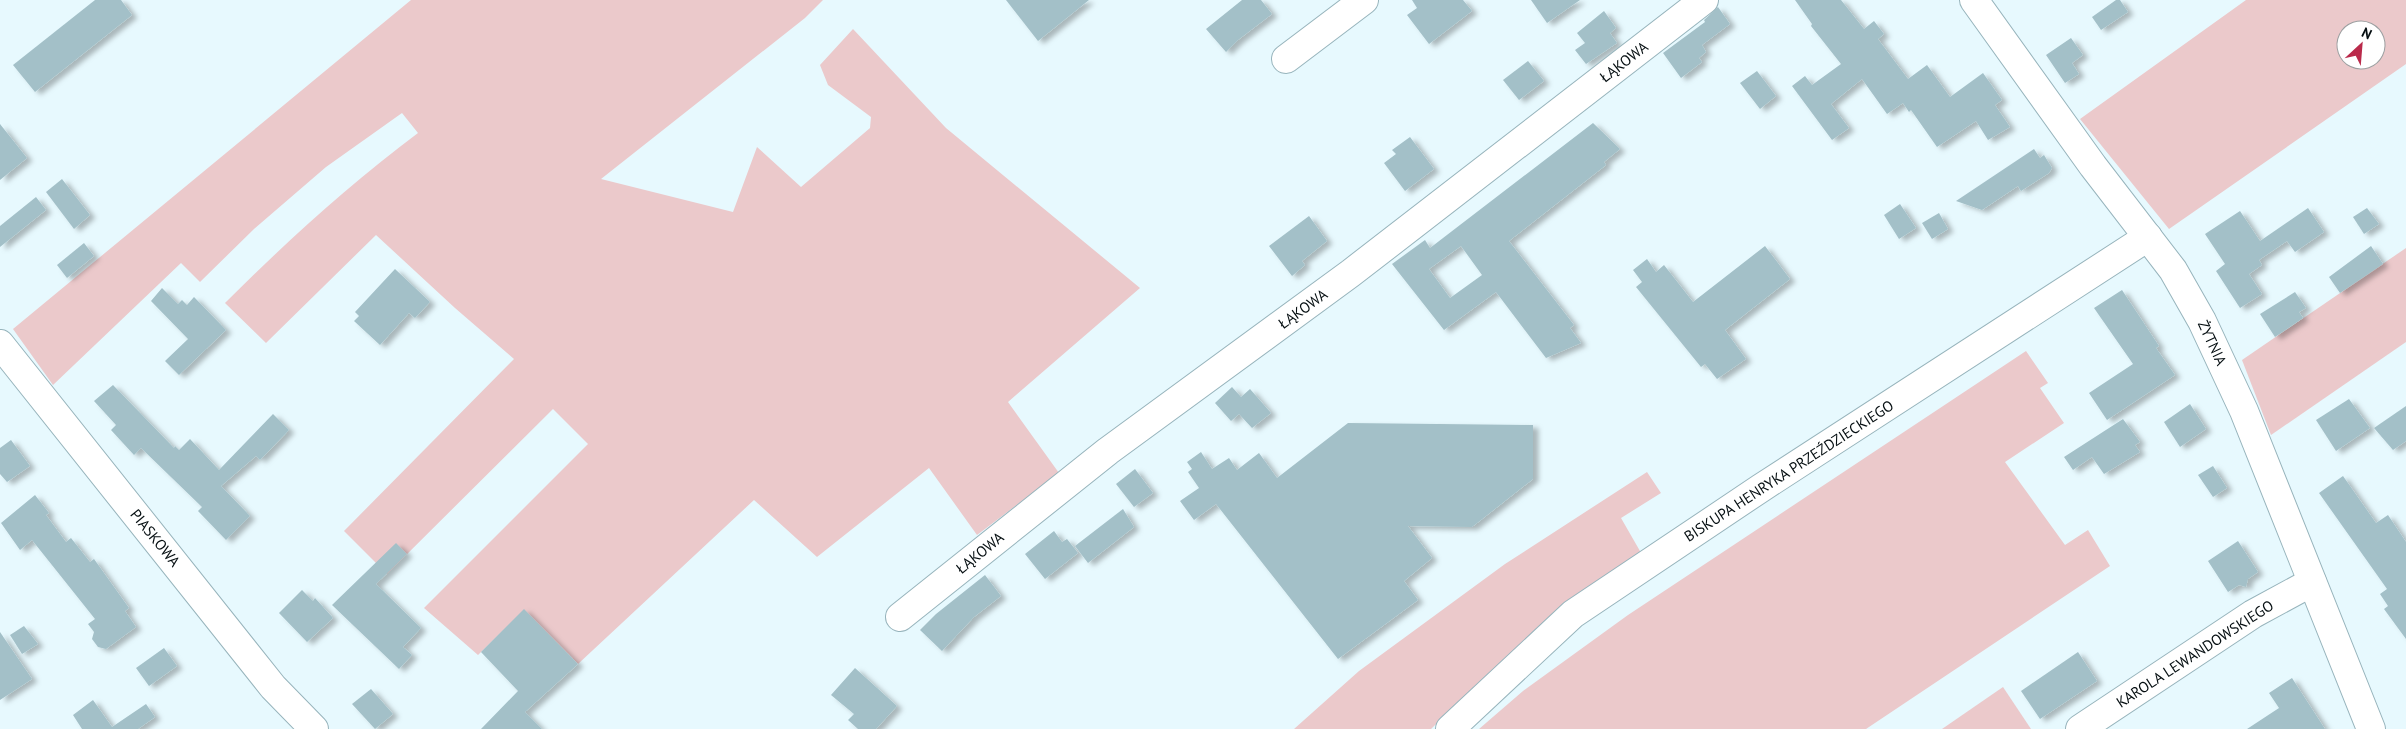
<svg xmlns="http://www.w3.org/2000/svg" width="2406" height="729" viewBox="0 0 2406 729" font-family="'PT Sans',sans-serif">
<defs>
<filter id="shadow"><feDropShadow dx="5.5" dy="3" stdDeviation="2.5" flood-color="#0004"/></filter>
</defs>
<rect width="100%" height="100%" fill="#e7f9fe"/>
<g fill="#ebc9cb" fill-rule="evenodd">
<path d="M 411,0 L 823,0 L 805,18 L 601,179 L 733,212 L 757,147 L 801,187 L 870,128 L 871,117 L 828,85 L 820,65 L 853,29 L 946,128 L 1140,288 L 1008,402 L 1059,473 L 977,535 L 929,468 L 817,557 L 754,500 L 578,664 L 524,610 L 478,655 L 424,608 L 588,444 L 553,409 L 387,574 L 344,531 L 514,359 L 455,308 L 376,235 L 266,343 L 225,303 C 286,242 349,185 418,133 L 402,113 L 326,167 L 254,229 L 200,282 L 181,263 L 53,385 L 13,329 Z"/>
<path d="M 2246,0 L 2406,0 L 2406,64 L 2169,229 L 2080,119 ZM 2346,30 L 2376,30 L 2376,60 L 2346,60 Z"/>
<path d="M 2406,248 L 2406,342 L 2271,435 L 2242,360 Z"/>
<path d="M 2026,351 L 2048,383 L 2040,388 L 2064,423 L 2005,462 L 2065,545 L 2088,530 L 2110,566 L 1866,729 L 1479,729 L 1523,691 L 1628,615 Z"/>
<path d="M 1647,472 L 1661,493 L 1621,518 L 1644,558 L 1552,621 L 1470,691 L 1431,729 L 1294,729 L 1359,671 L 1505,564 Z"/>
<path d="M 2003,687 L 2031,729 L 1942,729 Z"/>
</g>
<g fill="#a3c0c8" fill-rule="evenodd" filter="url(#shadow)">
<path d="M 95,0 L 121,0 L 132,15 L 35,92 L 13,65 Z"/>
<path d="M 1006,0 L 1089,0 L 1038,41 Z"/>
<path d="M 1242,0 L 1261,0 L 1272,14 L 1238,40 L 1226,52 L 1206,29 Z"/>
<path d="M 1412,0 L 1463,0 L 1472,11 L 1429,44 L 1407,15 L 1417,8 Z"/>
<path d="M 1531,0 L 1580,0 L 1547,23 Z"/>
<path d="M 1795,0 L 1841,0 L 1864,29 L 1874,21 L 1884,34 L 1878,39 L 1908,79 L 1927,65 L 1950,97 L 1983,73 L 2002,100 L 1995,105 L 2010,127 L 1988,140 L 1976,121 L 1937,147 L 1911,110 L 1909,112 L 1903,103 L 1887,114 L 1862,79 L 1831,104 L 1849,128 L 1832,140 L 1792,86 L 1805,76 L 1812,85 L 1841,64 L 1811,26 L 1812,24 Z"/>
<path d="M 2116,0 L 2120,0 L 2128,12 L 2101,30 L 2092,17 Z"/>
<path d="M 1718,7 L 1730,24 L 1702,45 L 1706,52 L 1699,58 L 1702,62 L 1681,78 L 1663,53 L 1705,22 L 1704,20 Z"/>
<path d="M 1604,11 L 1616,28 L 1610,33 L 1617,43 L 1586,64 L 1575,50 L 1585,43 L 1577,33 Z"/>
<path d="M 2071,38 L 2083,55 L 2072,63 L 2079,74 L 2065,83 L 2046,55 Z"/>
<path d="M 1528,61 L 1544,81 L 1519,100 L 1503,80 Z"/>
<path d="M 1757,71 L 1776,96 L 1760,109 L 1740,83 Z"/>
<path d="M 1593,123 L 1620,149 L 1604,162 L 1606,165 L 1509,241 L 1574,325 L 1570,328 L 1581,343 L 1546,358 L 1496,292 L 1444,330 L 1392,264 L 1425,240 L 1430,248 ZM 1461,246 L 1482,275 L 1450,298 L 1429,269 Z"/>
<path d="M 0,124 L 27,158 L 0,180 Z"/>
<path d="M 1410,137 L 1434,169 L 1405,191 L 1384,163 L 1396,154 L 1392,150 Z"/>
<path d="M 2034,149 L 2040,158 L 2044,155 L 2052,168 L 2049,173 L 2021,191 L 2018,186 L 1982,210 L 1956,201 Z"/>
<path d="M 62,179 L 90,215 L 74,229 L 46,192 Z"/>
<path d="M 36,197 L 46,210 L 0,247 L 0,226 Z"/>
<path d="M 1900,204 L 1916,228 L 1899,239 L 1884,215 Z"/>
<path d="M 2308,208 L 2324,232 L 2295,252 L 2287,241 L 2259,260 L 2262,265 L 2249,274 L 2262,294 L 2240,308 L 2216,271 L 2225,264 L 2205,234 L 2240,211 L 2260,241 Z"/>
<path d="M 2367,208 L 2379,224 L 2364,234 L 2353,217 Z"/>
<path d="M 1939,213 L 1948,229 L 1932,239 L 1922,223 Z"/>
<path d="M 1309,216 L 1327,241 L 1302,261 L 1305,265 L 1292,276 L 1269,246 Z"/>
<path d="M 84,243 L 94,256 L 67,278 L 57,265 Z"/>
<path d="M 1765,246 L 1790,279 L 1725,330 L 1746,359 L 1717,379 L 1705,364 L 1701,367 L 1636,287 L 1642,282 L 1633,270 L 1647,259 L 1656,272 L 1664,265 L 1693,302 Z"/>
<path d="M 2371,246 L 2383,264 L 2340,293 L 2329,277 Z"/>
<path d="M 395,269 L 430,302 L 415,318 L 409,313 L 380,345 L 354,321 L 359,316 L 355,312 Z"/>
<path d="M 162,288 L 178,304 L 182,300 L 187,305 L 194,297 L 226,330 L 179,375 L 165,361 L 188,339 L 151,301 Z"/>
<path d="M 2122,290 L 2159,346 L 2156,348 L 2175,375 L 2107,420 L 2089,393 L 2133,364 L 2094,308 Z"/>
<path d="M 2295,292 L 2306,308 L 2299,312 L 2303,318 L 2275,337 L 2260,314 Z"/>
<path d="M 113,385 L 174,448 L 175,446 L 179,450 L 190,439 L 219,470 L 273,414 L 289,430 L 260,460 L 256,456 L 221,486 L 250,516 L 226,540 L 198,511 L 202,507 L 141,448 L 134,455 L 111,430 L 116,425 L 94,401 Z"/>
<path d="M 1232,387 L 1241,397 L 1250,389 L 1271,413 L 1252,428 L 1239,414 L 1231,421 L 1215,403 Z"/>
<path d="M 2349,399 L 2370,428 L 2336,451 L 2316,420 Z"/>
<path d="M 2190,404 L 2206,429 L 2180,447 L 2164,422 Z"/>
<path d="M 2406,406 L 2406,441 L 2393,450 L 2374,428 Z"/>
<path d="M 2123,419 L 2140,442 L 2135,445 L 2140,452 L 2104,474 L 2092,457 L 2073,470 L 2064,457 Z"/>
<path d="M 1348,423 L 1533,425 L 1533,479 L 1472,527 L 1408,526 L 1432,558 L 1404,581 L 1418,600 L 1338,659 L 1216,504 L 1194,520 L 1180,501 L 1199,488 L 1188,472 L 1192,469 L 1187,462 L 1201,452 L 1212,469 L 1229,458 L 1237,470 L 1259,453 L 1277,478 Z"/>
<path d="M 11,440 L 30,466 L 7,482 L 0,474 L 0,448 Z"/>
<path d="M 2213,466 L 2227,488 L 2213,497 L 2198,475 Z"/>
<path d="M 1135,469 L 1153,493 L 1134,507 L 1116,484 Z"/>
<path d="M 2343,476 L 2376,523 L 2388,515 L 2406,542 L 2406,639 L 2384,609 L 2388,606 L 2380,594 L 2387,589 L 2319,493 Z"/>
<path d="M 35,495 L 49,513 L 46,515 L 66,542 L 71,538 L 90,562 L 94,559 L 129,608 L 125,611 L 136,627 L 106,649 L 98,647 L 92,639 L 94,632 L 88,624 L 95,619 L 32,540 L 20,550 L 1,523 Z"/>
<path d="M 1123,509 L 1134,527 L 1088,563 L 1075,546 Z"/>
<path d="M 1054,531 L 1062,542 L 1067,539 L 1078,553 L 1045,579 L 1025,554 Z"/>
<path d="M 2238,541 L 2258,572 L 2248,579 L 2246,587 L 2239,585 L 2228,592 L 2208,561 Z"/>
<path d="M 396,543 L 407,554 L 376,584 L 421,628 L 403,647 L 412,655 L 399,669 L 332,605 Z"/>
<path d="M 985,575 L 1001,596 L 974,617 L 942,651 L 920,630 L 936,614 Z"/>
<path d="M 302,590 L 313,601 L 315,598 L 333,618 L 307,642 L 279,613 Z"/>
<path d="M 524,609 L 578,664 L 525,712 L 542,729 L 481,729 L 518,691 L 481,652 Z"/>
<path d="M 24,626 L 38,644 L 22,654 L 10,635 Z"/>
<path d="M 0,632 L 32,679 L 0,700 Z"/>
<path d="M 164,648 L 177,666 L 149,686 L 136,668 Z"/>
<path d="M 2078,652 L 2097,681 L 2040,719 L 2021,691 Z"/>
<path d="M 855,668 L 897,706 L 876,729 L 858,729 L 848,720 L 854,714 L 831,695 Z"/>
<path d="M 2292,678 L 2325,729 L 2247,729 L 2279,708 L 2269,693 Z"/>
<path d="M 371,689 L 393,714 L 375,729 L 352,704 Z"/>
<path d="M 93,700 L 112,727 L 146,704 L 155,717 L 138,729 L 82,729 L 73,715 Z"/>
</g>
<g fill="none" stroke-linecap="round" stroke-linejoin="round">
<defs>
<g id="minor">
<path d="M 1974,0 L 2093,166 L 2173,270 L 2202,321 L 2244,411 L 2371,729"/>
<path d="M 1286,59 L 1364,0"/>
<path d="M 0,344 L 273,687 L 314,729"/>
<path d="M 900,617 L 1108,451 L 1351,273 L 1704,0"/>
<path d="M 1450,729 L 1573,614 L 1761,488 L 2148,237"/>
<path d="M 2080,729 L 2253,614 L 2312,582"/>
</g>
</defs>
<use href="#minor" stroke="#97b4bc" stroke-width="30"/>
<use href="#minor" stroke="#fff" stroke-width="28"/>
</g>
<g text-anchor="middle" stroke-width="4" stroke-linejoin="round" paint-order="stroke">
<g font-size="15" fill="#050e11" stroke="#fff">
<text transform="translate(1624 62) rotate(-38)" y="5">ŁĄKOWA</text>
<text transform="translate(1303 309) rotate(-36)" y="5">ŁĄKOWA</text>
<text transform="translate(2212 343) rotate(65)" y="5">ŻYTNIA</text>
<text transform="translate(1789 471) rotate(-33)" y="5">BISKUPA HENRYKA PRZEŹDZIECKIEGO</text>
<text transform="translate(155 538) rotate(51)" y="5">PIASKOWA</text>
<text transform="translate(980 553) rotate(-39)" y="5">ŁĄKOWA</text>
<text transform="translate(2195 654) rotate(-33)" y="5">KAROLA LEWANDOWSKIEGO</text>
</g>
</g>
<g transform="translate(2361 45) rotate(26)"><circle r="24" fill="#ffffff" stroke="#9b9fa0"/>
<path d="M0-4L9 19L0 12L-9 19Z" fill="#ba2a4b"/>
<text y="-8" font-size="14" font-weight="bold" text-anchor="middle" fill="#050e11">N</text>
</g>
</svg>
